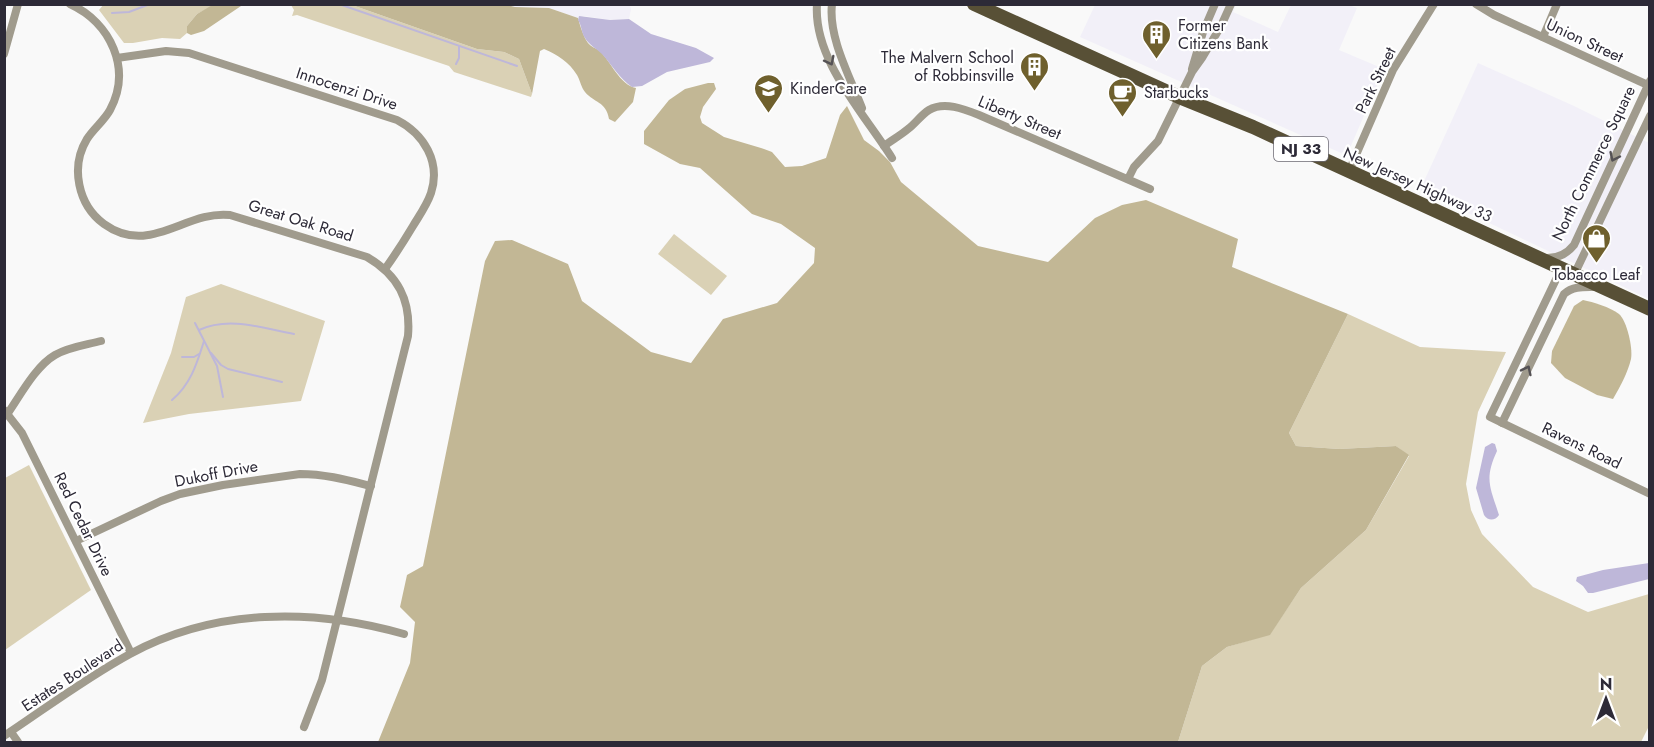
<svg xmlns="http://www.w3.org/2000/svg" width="1654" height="747" viewBox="0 0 1654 747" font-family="Jost,sans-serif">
<rect width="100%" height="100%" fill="#f9f9f9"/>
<g fill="#f2f0f8">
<path d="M 629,4 L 631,9 L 629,19 L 610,20 L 584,16 L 578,18 L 549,8 L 515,7 L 503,5 Z"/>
<path d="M 1095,5 L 1236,5 L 1233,12 L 1278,32 L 1291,5 L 1349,5 L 1357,8 L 1339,50 L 1384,69 L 1350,148 L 1341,153 L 1080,37 Z"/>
<path d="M 1478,63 L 1574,106 L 1649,143 L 1649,299 L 1420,190 Z"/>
</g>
<g fill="#dad1b5">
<path d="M 104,4 L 214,5 L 197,14 L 187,26 L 187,33 L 180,39 L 162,38 L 133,43 L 124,43 L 99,10 Z"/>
<path d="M 291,5 L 352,5 L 477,49 L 504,52 L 519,59 L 532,94 L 531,97 L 454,72 L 449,66 L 297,15 L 292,16 L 294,10 Z"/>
<path d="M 674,234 L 727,276 L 711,295 L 658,254 Z"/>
<path d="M 221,284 L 325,321 L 301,401 L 189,414 L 143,423 L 171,353 L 186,297 Z"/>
<path d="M 1348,314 L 1420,347 L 1506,352 L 1478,412 L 1466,484 L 1471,510 L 1482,534 L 1533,587 L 1588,612 L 1649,594 L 1649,726 L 1641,742 L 1178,742 L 1202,666 L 1227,647 L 1270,634 L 1301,588 L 1366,530 L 1409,456 L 1396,446 L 1339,449 L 1296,446 L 1289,433 Z"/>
<path d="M 29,465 L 91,590 L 5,650 L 5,478 Z"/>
</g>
<g fill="#c2b795">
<path d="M 214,4 L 247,5 L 241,6 L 204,31 L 191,35 L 187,33 L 187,26 L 197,14 Z"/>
<path d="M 503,4 L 515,7 L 549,8 L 578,18 C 580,25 583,36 588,43 C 591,47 596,48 600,51 C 611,62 620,85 636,88 L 633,102 L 615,122 L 609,119 C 606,101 594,103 585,92 C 581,87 580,80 577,75 C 569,62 558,55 544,49 L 540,51 L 532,94 L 519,59 L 504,52 L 477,49 L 352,5 Z"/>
<path d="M 708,83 L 714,83 L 716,89 L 703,107 L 700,117 L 702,123 L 724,137 L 761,148 L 772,152 L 785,167 L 802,166 L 826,158 L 840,115 L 847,106 L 864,140 L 879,151 L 890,162 L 901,182 L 978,246 L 1048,262 L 1095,218 L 1122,205 L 1146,200 L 1238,239 L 1232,267 L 1348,314 L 1289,433 L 1296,446 L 1339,449 L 1396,446 L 1409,455 L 1366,530 L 1301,588 L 1270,635 L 1227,647 L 1202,666 L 1178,742 L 378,742 L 410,663 L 415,622 L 400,607 L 407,575 L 423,566 L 485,261 L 495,241 L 512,240 L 568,264 L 582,301 L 651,352 L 691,363 L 723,319 L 777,303 L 814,263 L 815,248 L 781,224 L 752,214 L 700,168 L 680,164 L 644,144 L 644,131 L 669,100 L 685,89 Z"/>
<path d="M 1583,300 C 1593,302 1610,307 1619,314 C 1627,321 1633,348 1631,359 C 1628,372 1620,387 1613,399 L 1597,395 L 1565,378 L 1551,363 L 1552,351 L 1574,306 Z"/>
</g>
<g fill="#beb7d9">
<path d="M 579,16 L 610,20 L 629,19 L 651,34 L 696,48 L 714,58 L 710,62 L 667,72 L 642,86 L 632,87 C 620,79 612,65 602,54 C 596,48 589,45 585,38 C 581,32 582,26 578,20 Z"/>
<path d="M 1492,443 L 1495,444 L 1497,451 C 1484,479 1490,487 1499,515 C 1495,521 1488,521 1484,515 L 1476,488 L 1485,447 Z"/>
<path d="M 1649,563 L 1649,579 L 1593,593 L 1588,593 L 1583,586 L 1576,581 L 1577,577 L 1603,570 Z"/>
</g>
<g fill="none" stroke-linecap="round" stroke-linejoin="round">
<g stroke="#beb7d9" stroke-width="2">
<path d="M 339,4 L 517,66"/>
<path d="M 112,13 L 129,12 L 150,4"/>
<path d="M 456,64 L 459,58 L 459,47"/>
<path d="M 195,323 L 217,366 L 223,397"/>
<path d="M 199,330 C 229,316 262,328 294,334"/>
<path d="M 211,353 L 221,365 L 228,369 L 282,382"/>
<path d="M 182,357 L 194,357 L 199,354"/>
<path d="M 172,400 C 191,384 197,363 204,341"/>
</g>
<g stroke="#a09b8d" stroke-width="8">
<path d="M 70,4 C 111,23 132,69 110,110 C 104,121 94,128 87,139 C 70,167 78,205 104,224 C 150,257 185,210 230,215 L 367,257 C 398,275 411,300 408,336 L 322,680 L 304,727"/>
<path d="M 817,4 C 813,60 864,113 892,158"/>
<path d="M 832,4 C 828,37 850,77 862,108"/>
<path d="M 1476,4 L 1494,15 L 1650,86"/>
<path d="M 1543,37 L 1557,4"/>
<path d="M 4,54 L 18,4"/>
<path d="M 117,58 L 166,51 L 189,53 L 397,120 C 424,134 441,162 431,193 C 427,205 419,216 413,226 C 404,241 395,255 385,269"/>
<path d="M 1192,69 L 1203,32 L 1215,4"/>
<path d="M 884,146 C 892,140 901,135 908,129 C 915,124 921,115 929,110 C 944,101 964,109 979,115 L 1150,189"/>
<path d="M 1349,171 L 1393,70 L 1434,4"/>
<path d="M 1128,179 L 1134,167 L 1158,141 L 1192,72 L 1202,58 L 1221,26 L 1231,4"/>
<path d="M 1544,258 C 1557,259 1566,255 1574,245 L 1650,81"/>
<path d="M 1561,269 L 1490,417 L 1650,494"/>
<path d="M 1574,275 L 1650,116"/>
<path d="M 4,410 L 22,433 L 131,653"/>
<path d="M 8,413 C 21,394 36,366 55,355 C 69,347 86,345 101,341"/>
<path d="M 1502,423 L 1564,294 C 1573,286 1584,287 1595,287"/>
<path d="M 76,541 L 161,501 L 180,494 L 223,485 L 300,474 C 325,474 347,480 371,486"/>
<path d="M 11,732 L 18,742"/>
<path d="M 4,736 C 46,708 86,678 130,654 C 215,608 313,608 404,634"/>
</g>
<path stroke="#585036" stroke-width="14" d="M 974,4 L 1179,97 L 1253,127 L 1650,309"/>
</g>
<defs><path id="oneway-chevron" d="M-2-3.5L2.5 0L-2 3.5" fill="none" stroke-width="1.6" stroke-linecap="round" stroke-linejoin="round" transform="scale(1.5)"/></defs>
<g stroke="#555255">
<use href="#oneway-chevron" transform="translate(830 61) rotate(63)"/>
<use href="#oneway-chevron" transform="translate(1614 157) rotate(115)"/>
<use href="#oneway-chevron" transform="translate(1527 370) rotate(-64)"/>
</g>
<defs>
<symbol id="building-pin" viewBox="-11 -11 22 30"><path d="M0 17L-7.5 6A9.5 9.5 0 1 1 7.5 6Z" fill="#6f602d" stroke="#fff"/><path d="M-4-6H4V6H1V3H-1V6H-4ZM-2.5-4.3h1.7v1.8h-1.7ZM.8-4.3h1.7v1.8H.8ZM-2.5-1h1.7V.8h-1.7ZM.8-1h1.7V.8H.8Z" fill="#fff"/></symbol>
<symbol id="school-pin" viewBox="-11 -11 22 30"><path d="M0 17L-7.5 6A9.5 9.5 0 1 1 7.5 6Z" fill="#6f602d" stroke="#fff"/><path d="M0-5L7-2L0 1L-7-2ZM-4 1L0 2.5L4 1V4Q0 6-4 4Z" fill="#fff"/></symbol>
<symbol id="cafe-pin" viewBox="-11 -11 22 30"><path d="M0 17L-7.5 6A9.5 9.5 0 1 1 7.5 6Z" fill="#6f602d" stroke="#fff"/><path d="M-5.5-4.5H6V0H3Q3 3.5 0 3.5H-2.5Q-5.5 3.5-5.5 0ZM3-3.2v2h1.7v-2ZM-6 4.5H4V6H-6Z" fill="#fff"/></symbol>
<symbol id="shop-pin" viewBox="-11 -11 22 30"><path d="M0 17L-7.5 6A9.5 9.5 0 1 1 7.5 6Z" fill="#6f602d" stroke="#fff"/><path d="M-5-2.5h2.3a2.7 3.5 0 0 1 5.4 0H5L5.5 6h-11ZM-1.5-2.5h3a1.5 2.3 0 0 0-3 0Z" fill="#fff"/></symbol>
</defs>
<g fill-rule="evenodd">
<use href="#building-pin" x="1140" y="18" width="33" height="45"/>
<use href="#building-pin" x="1018" y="50" width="33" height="45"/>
<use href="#school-pin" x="752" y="72" width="33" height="45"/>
<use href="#cafe-pin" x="1106" y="76" width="33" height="45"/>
<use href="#shop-pin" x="1580" y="222" width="33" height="45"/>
</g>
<g text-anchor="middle" stroke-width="4.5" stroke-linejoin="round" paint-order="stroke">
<rect fill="#fff" stroke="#6c6a73" stroke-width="1.5" x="1274" y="137" width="54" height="24" rx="4.5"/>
<g font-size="15" font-weight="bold" fill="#2d2a37">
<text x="1301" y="154">NJ 33</text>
</g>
<g font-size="16" fill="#2d2a37" stroke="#fff" text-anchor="start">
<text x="1178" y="31">Former<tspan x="1178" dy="18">Citizens Bank</tspan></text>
<text x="1014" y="63" text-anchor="end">The Malvern School<tspan x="1014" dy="18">of Robbinsville</tspan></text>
<text x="790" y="94">KinderCare</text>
<text x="1144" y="98">Starbucks</text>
<text x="1596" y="280" text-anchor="middle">Tobacco Leaf</text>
</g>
<g font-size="16" fill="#2d2a37" stroke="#fff">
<text transform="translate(1585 40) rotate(25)" y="6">Union Street</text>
<text transform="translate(1375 80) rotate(-64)" y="6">Park Street</text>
<text transform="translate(347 88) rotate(18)" y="6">Innocenzi Drive</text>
<text transform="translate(1020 117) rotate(23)" y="6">Liberty Street</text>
<text transform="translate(1593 163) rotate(-64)" y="6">North Commerce Square</text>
<text transform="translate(1418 184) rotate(24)" y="6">New Jersey Highway 33</text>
<text transform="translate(301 220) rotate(17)" y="6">Great Oak Road</text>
<text transform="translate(1582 445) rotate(26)" y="6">Ravens Road</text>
<text transform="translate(216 473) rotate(-11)" y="6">Dukoff Drive</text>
<text transform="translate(84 524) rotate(64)" y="6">Red Cedar Drive</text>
<text transform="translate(72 675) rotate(-33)" y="6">Estates Boulevard</text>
</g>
</g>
<rect width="1654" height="747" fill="none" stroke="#2d2a37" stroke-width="12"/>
<g transform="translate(1606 699)" stroke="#ffffff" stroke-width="4.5" paint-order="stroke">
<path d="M0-4.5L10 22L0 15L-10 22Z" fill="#2d2a37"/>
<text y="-9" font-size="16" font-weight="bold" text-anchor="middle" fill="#2d2a37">N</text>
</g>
</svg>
